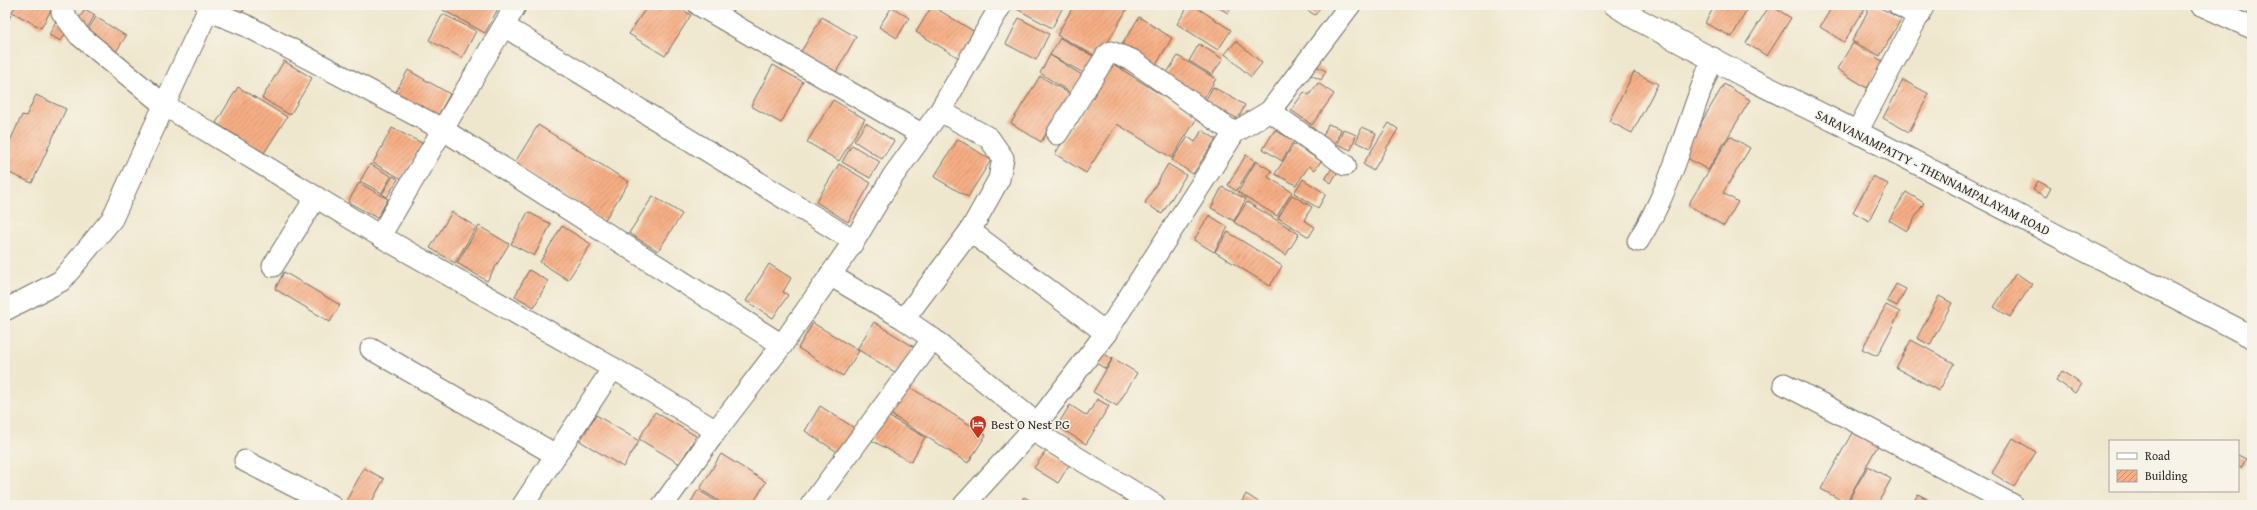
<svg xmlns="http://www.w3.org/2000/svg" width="2257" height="510" viewBox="0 0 2257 510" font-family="'Gentium Book Plus',serif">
<defs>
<pattern id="building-hatch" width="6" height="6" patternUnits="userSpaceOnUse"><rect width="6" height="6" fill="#f7ae84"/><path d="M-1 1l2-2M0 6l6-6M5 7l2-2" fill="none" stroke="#c88e6c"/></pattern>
</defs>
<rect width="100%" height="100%" fill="#f7f3e8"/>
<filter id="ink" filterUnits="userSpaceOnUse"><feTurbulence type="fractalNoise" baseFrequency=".025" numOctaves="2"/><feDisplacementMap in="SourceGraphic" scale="8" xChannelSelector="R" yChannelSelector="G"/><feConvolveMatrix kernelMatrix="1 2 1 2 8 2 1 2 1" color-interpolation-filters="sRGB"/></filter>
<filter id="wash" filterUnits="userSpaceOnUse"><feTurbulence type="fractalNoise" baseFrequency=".012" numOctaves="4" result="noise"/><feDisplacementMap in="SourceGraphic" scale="16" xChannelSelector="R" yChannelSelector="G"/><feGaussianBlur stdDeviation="0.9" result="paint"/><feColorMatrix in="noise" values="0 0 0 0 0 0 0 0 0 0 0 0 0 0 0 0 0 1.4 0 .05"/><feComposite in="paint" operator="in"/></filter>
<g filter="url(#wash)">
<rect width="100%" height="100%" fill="#efe7cd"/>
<g id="blocks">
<g fill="url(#building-hatch)">
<path d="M 16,5 L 54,5 L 41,28 L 12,12 Z"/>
<path d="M 229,5 L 247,5 L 242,13 Z"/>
<path d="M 446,5 L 500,5 L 485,33 L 443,10 Z"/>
<path d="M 648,5 L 675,5 L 691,15 L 665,56 L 629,34 Z"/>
<path d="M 1017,5 L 1064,5 L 1052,28 L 1015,8 Z"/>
<path d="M 1074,5 L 1120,5 L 1127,9 L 1099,58 L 1057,35 Z"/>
<path d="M 1189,5 L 1193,5 L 1231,30 L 1218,50 L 1177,24 Z"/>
<path d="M 1214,5 L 1232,5 L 1228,13 Z"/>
<path d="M 1299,5 L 1322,5 L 1315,15 Z"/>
<path d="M 1715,5 L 1749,5 L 1732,37 L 1705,23 Z"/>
<path d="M 1770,5 L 1791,18 L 1767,56 L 1746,43 Z"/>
<path d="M 1833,5 L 1867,5 L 1844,42 L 1820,27 Z"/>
<path d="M 1871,5 L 1875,5 L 1901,19 L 1880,56 L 1852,41 Z"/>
<path d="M 932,6 L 980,35 L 964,61 L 916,32 Z"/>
<path d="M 892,7 L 909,18 L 897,38 L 879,27 Z"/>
<path d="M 85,9 L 95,15 L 85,31 L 75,25 Z"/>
<path d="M 5,12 L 11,15 L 5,27 Z"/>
<path d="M 443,14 L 476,31 L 462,58 L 429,40 Z"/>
<path d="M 96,17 L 126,36 L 114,55 L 84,36 Z"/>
<path d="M 822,17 L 856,37 L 835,74 L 800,53 Z"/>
<path d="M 1139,17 L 1172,38 L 1154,68 L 1120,48 Z"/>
<path d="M 1019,18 L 1049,34 L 1036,60 L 1006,44 Z"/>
<path d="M 56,21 L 69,27 L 61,41 L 49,35 Z"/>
<path d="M 1060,38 L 1093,56 L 1084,73 L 1050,55 Z"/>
<path d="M 1236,41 L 1262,63 L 1251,77 L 1225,54 Z"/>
<path d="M 1853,43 L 1884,62 L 1867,88 L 1837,69 Z"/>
<path d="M 1199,44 L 1223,59 L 1212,75 L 1189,61 Z"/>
<path d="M 1050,55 L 1082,75 L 1071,93 L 1040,73 Z"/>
<path d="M 1178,56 L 1216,79 L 1202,101 L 1164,77 Z"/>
<path d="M 284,61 L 312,78 L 290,115 L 262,98 Z"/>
<path d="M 1112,63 L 1197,118 L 1172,158 L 1117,124 L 1086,173 L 1055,154 Z"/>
<path d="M 773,65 L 803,82 L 781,123 L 751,106 Z"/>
<path d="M 1316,66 L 1326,71 L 1321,80 L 1311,75 Z"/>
<path d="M 408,70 L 450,94 L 435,121 L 393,97 Z"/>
<path d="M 1634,72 L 1658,84 L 1632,133 L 1609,121 Z"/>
<path d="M 1040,76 L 1070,94 L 1041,142 L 1011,123 Z"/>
<path d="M 1903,80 L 1929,94 L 1909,132 L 1883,118 Z"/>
<path d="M 1318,83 L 1334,94 L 1312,125 L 1291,110 L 1304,92 L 1309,95 Z"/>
<path d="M 1724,84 L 1750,100 L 1708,170 L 1682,155 Z"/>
<path d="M 238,87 L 287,117 L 264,153 L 216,123 Z"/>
<path d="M 1213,87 L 1245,105 L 1238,119 L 1205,101 Z"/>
<path d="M 36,95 L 66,109 L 32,183 L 5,171 L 5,152 L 22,115 L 26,116 Z"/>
<path d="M 833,100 L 865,119 L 839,161 L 807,142 Z"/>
<path d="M 866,123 L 894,141 L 882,159 L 854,141 Z"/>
<path d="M 1389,123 L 1398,129 L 1373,171 L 1363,164 Z"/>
<path d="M 1328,124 L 1341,129 L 1335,144 L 1322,139 Z"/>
<path d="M 538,125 L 629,182 L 604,221 L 514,164 Z"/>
<path d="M 1362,127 L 1376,133 L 1370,148 L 1356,142 Z"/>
<path d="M 392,128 L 422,143 L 402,179 L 373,163 Z"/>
<path d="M 1343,129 L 1356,135 L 1351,150 L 1337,144 Z"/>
<path d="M 1202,130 L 1216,139 L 1193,174 L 1172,160 L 1188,137 L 1195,142 Z"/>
<path d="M 1275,130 L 1294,141 L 1282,161 L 1263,149 Z"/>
<path d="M 1730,136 L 1750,148 L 1723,193 L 1738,202 L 1724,226 L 1688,205 Z"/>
<path d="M 958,139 L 991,160 L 968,197 L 934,177 Z"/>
<path d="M 1294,144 L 1321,161 L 1315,170 L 1309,166 L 1296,185 L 1275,174 Z"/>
<path d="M 852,145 L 880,162 L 870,178 L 842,162 Z"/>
<path d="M 1246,155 L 1255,161 L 1236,191 L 1228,185 Z"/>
<path d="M 1256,161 L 1272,171 L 1268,177 L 1292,192 L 1277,216 L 1238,192 Z"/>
<path d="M 370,164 L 391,176 L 382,193 L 360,181 Z"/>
<path d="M 839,164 L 871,183 L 848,222 L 816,202 Z"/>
<path d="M 1168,164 L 1186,175 L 1162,214 L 1145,203 Z"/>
<path d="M 1332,168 L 1338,171 L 1331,183 L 1325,179 Z"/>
<path d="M 393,176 L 398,179 L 387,197 L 382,194 Z"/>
<path d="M 1873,176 L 1888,184 L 1869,221 L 1853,212 Z"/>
<path d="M 1303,179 L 1326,194 L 1318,208 L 1294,193 Z"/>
<path d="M 2038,181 L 2051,188 L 2046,197 L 2033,190 Z"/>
<path d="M 359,183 L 388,199 L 377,218 L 348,202 Z"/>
<path d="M 1222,187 L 1246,199 L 1234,221 L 1211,208 Z"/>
<path d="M 1906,192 L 1924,203 L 1907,231 L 1889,220 Z"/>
<path d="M 1292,195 L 1312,207 L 1304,220 L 1315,227 L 1309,237 L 1278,218 Z"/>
<path d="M 653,196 L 682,214 L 658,251 L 629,233 Z"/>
<path d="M 1247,202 L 1299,234 L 1286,255 L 1234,222 Z"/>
<path d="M 452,212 L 476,227 L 455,263 L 430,248 Z"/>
<path d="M 528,212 L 551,224 L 534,256 L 511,244 Z"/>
<path d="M 1209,215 L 1228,227 L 1214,252 L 1194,240 Z"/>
<path d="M 479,226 L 509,244 L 487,281 L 457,263 Z"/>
<path d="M 562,226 L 591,244 L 568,280 L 540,262 Z"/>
<path d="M 1228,232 L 1282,266 L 1270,286 L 1215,252 Z"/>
<path d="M 769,264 L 791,278 L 783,292 L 788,295 L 773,318 L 746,301 Z"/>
<path d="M 529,270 L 548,281 L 534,307 L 515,296 Z"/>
<path d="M 284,272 L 340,305 L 330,322 L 275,289 Z"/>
<path d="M 2016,273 L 2032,284 L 2010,317 L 1994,307 Z"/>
<path d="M 1896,284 L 1906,289 L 1897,306 L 1887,301 Z"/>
<path d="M 1939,296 L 1952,303 L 1930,345 L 1917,338 Z"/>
<path d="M 1886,305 L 1900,312 L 1877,356 L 1862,349 Z"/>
<path d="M 874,322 L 914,347 L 898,374 L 857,349 Z"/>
<path d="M 813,323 L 859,351 L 843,376 L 798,348 Z"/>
<path d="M 1911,340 L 1954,363 L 1939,391 L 1896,368 Z"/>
<path d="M 1103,353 L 1112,359 L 1106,369 L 1096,363 Z"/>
<path d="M 1113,358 L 1137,373 L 1117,406 L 1093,392 Z"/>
<path d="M 2062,371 L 2081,384 L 2075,393 L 2056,380 Z"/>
<path d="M 905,384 L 986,435 L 968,463 L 887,412 Z"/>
<path d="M 1097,399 L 1109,406 L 1086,444 L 1057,426 L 1070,405 L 1087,416 Z"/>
<path d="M 820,406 L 861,432 L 845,457 L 805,431 Z"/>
<path d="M 655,412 L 696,436 L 680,464 L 639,439 Z"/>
<path d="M 596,415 L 639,441 L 623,467 L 580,441 Z"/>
<path d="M 886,415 L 925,437 L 911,462 L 871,440 Z"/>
<path d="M 1853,431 L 1878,445 L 1846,503 L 1821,489 Z"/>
<path d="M 2013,438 L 2036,452 L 2014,487 L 1992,473 Z"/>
<path d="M 1046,451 L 1069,465 L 1058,483 L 1034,468 Z"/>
<path d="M 721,454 L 766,482 L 752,505 L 725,505 L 700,489 Z"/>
<path d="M 2238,455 L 2246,459 L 2241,468 L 2238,466 Z"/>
<path d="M 1868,466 L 1891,479 L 1877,505 L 1851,505 L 1847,503 Z"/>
<path d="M 364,468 L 384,479 L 370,505 L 344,505 Z"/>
<path d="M 698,490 L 722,505 L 689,505 Z"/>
<path d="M 1246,494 L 1263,505 L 1240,505 Z"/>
<path d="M 1918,494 L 1938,505 L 1912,505 Z"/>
<path d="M 1024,497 L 1038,505 L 1019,505 Z"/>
</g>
</g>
</g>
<g filter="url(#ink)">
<use href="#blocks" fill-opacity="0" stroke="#706d64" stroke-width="1"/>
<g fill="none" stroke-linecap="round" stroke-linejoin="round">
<defs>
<g id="street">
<path d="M 206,5 L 208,10 L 247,26 L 442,129 L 782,345 L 854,241 L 893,176 L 940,111 L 1001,5"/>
<path d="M 699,5 L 923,135"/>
<path d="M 1899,5 L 1919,16"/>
<path d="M 2201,5 L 2252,28"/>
<path d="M 62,12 L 79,35 L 164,105 L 380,236 L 618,371 L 716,431"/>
<path d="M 504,26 L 854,241"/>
<path d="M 1270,111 L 1345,165"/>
<path d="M 1857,132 L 1924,5"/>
<path d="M 1057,134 L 1106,56 L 1111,52 L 1132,60 L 1234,133"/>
<path d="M 970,231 L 1106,333"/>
<path d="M 380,236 L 516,5"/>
<path d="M 1638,241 C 1674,185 1687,120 1713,58"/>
<path d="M 273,266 L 316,197"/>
<path d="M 830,275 L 904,319 L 933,339 L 1036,423"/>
<path d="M 5,310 L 61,281 L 112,219 L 208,10"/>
<path d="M 904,319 L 970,231 L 999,179 L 1003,158 L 989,138 L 940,111"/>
<path d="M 371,349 L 556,455"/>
<path d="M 1784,384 L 2013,505"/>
<path d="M 1032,430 L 1155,505"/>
<path d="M 245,461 L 331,505"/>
<path d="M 523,505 L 613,368"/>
<path d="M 663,505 L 716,431 L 782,345"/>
<path d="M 811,505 L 933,339"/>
<path d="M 964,505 L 1032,430 L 1106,333 L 1234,133 L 1270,111 L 1350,5"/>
</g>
<path id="secondary" d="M 1615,5 L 1635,18 L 1746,77 L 1857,132 L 2252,337"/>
</defs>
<use href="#street" stroke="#706d64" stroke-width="23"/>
<use href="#secondary" stroke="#706d64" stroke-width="24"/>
<use href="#street" stroke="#fff" stroke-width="21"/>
<use href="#secondary" stroke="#fff" stroke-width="22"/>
</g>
</g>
<defs>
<symbol id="hotel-pin" viewBox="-11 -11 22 30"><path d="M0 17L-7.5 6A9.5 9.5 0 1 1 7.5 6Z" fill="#c8321e" stroke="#f7f3e8"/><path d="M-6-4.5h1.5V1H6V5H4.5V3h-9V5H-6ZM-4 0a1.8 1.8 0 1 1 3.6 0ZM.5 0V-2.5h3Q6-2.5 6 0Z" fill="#fff"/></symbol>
</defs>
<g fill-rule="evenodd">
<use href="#hotel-pin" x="968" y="414" width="20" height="27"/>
</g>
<g text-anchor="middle" stroke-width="3" stroke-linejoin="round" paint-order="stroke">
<g font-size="13" fill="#2b2b2b" stroke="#f7f3e8">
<text transform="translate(1933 172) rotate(27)" y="5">SARAVANAMPATTY - THENNAMPALAYAM ROAD</text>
</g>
<g font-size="13" fill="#2b2b2b" stroke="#f7f3e8" text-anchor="start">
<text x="991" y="429">Best O Nest PG</text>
</g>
</g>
<rect width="2257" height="510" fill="none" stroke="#f7f3e8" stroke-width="20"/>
<rect x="2109" y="440" width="130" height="52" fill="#f7f3e8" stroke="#a5a39c"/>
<rect x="2117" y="453" width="20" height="6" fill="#ffffff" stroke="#a5a39c"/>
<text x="2145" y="460" font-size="12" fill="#2b2b2b">Road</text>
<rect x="2117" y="470" width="20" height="12" fill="url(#building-hatch)" stroke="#a5a39c"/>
<text x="2145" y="480" font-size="12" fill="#2b2b2b">Building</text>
</svg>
